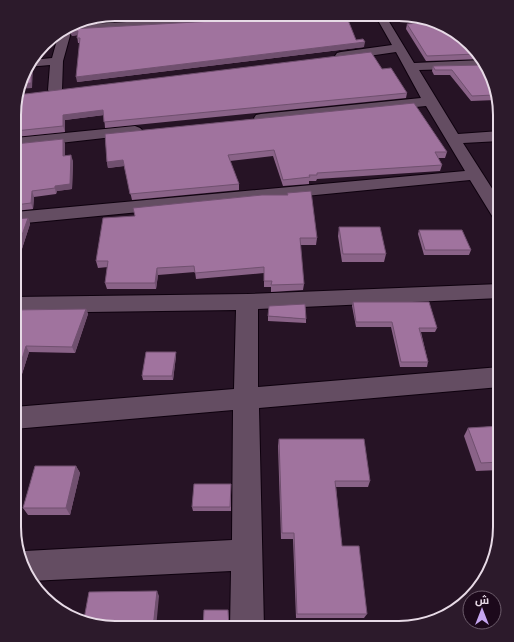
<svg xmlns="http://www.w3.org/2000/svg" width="514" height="642" viewBox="0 0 514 642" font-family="'Nunito Sans',Cairo,sans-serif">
<rect width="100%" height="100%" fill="#261325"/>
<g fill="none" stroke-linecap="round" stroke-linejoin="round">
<defs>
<g id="minor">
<path d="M 270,14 L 325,15 L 320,18 L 71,32 L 63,61 L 62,90 L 60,93 L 50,93 L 48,90 L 50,65 L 27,67 L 32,60 L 52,58 L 59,33 L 73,25 Z"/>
<path d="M 375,15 L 385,15 L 414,63 L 482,60 L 487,65 L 486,68 L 419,70 L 458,134 L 500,131 L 500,141 L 463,143 L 500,201 L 500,221 L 494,219 L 470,180 L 15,224 L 15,212 L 465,171 L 426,106 L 261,122 L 256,121 L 254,118 L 256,115 L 261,114 L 421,98 L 396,52 L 341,60 L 337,59 L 335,56 L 337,53 L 341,52 L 392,45 Z"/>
<path d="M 135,126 L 140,128 L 143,131 L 140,134 L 15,148 L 15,138 Z"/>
<path d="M 500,284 L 500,298 L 258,309 L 258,387 L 500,367 L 500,387 L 259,408 L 264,628 L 230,628 L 231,571 L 31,581 L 27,577 L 21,552 L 25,551 L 232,540 L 233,410 L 14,429 L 14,407 L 234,389 L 236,310 L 14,313 L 14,297 L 247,294 Z"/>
</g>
</defs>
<use href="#minor" stroke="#0e010e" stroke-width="2"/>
<use href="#minor" fill="#644d62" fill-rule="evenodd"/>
</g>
<g fill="#8a6388">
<path d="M 115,14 L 236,14 L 76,23 L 83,19 Z"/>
<path d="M 320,15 L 356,40 L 364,47 L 77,82 L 80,43 L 78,43 L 77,35 L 72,36 L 70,31 Z"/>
<path d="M 396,15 L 412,15 L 422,19 L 401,19 L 397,18 Z"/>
<path d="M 407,24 L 455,31 L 481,59 L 426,61 L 406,29 Z"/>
<path d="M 487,65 L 496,100 L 471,101 L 450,75 L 434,75 L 432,71 L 433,66 Z"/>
<path d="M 382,69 L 407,93 L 406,98 L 105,128 L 104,115 L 65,120 L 65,132 L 15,137 L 15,102 Z"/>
<path d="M 105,134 L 447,152 L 445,158 L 438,158 L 442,165 L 440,171 L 317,179 L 316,181 L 309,181 L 309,184 L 283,186 L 273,156 L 230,161 L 239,184 L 239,190 L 132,200 L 124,166 L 108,168 L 107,162 Z"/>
<path d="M 500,136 L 500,155 L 492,143 L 494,137 Z"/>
<path d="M 63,139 L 65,144 L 65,156 L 73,161 L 72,189 L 57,191 L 56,194 L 34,197 L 33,209 L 15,211 L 15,144 Z"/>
<path d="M 287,193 L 317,238 L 316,245 L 300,245 L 304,284 L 303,290 L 271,292 L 271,287 L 264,287 L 264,273 L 196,279 L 195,272 L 158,275 L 156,289 L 107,289 L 105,283 L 108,267 L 98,268 L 96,261 L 135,216 L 287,195 Z"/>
<path d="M 28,218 L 30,224 L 19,258 L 15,258 L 15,219 Z"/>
<path d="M 339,227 L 386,254 L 384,262 L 342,262 L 338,236 Z"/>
<path d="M 419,230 L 471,250 L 469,255 L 424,255 L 418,234 Z"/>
<path d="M 353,302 L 437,328 L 435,332 L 421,332 L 428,362 L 427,367 L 400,367 L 391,327 L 356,327 L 352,306 Z"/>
<path d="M 86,309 L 88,314 L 75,353 L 29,352 L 22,374 L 14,375 L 14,310 Z"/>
<path d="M 268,316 L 306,319 L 306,323 L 268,321 Z"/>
<path d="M 176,356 L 173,380 L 143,380 L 142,376 Z"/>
<path d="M 500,426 L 500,470 L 476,471 L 464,436 L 468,428 Z"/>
<path d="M 279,439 L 370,481 L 368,487 L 336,487 L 342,546 L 367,614 L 364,618 L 296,618 L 293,539 L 281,539 L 278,446 Z"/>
<path d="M 76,466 L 80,473 L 70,515 L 28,515 L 23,508 Z"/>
<path d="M 231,484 L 231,511 L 193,511 L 192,507 Z"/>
</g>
<g fill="#70506f">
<path d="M 70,31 L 78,31 L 79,35 L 72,36 Z"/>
<path d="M 57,34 L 56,37 L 51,37 Z"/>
<path d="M 365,42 L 364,47 L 77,82 L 76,77 Z"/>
<path d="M 32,64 L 33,69 L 32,88 L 19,89 L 21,84 Z"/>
<path d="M 103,110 L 104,115 L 65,120 L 65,132 L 63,126 L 63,115 Z"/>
<path d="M 63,139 L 65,144 L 65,162 L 63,156 Z"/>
<path d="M 71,155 L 73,161 L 72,189 L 57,191 L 56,194 L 55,188 L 55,186 Z"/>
<path d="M 123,160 L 124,166 L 108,168 L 107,162 Z"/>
<path d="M 32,191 L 34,197 L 33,209 L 31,203 Z"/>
<path d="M 28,218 L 30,224 L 19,258 L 16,252 Z"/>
<path d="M 157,268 L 158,275 L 156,289 L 155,283 Z"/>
<path d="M 86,309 L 88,314 L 75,353 L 72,347 Z"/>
<path d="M 26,346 L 29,352 L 22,374 L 19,369 Z"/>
<path d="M 176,352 L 176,356 L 173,380 L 172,376 Z"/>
<path d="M 76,466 L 80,473 L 70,515 L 66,508 Z"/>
<path d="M 157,591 L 159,596 L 156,628 L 153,628 Z"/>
</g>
<g fill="#a0739e" stroke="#70506f">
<path d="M 115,14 L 159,14 L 93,18 Z"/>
<path d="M 320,15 L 346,15 L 356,40 L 363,39 L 365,42 L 76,77 L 80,38 L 77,38 L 78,31 L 70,31 L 71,29 Z"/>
<path d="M 432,22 L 455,31 L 476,54 L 427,56 L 407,24 Z"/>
<path d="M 371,52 L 382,69 L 391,68 L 407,93 L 104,122 L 103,110 L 63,115 L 63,126 L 15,131 L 15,102 L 17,95 Z"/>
<path d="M 28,64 L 32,64 L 31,83 L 21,84 Z"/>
<path d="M 486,65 L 494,95 L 472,96 L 452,70 L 435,70 L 433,66 Z"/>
<path d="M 414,103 L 447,152 L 435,152 L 442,165 L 317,173 L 317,175 L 309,175 L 310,177 L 283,180 L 274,150 L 228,155 L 239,184 L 130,194 L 123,160 L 107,162 L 105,134 Z"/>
<path d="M 500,136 L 500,145 L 494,137 Z"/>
<path d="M 63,139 L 63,156 L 71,155 L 70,184 L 55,186 L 55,188 L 32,191 L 31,203 L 15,205 L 15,144 Z"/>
<path d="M 311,191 L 317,238 L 300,238 L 304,284 L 271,285 L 272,281 L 264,281 L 264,267 L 195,273 L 194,266 L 157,268 L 155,283 L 105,283 L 108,261 L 96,261 L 103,218 L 135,216 L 133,208 L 262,195 L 288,195 L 287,193 Z"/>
<path d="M 28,218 L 16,252 L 15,252 L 15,219 Z"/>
<path d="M 339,227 L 380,227 L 386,254 L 343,254 Z"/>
<path d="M 419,230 L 462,230 L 471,250 L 425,250 Z"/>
<path d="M 353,302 L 429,302 L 437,328 L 419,328 L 428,362 L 401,362 L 392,322 L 356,322 Z"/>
<path d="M 305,304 L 306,319 L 268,316 L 269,306 Z"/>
<path d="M 86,309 L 72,347 L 26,346 L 19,369 L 14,369 L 14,310 Z"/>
<path d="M 146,352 L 176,352 L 172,376 L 142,376 Z"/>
<path d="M 500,426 L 500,462 L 481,463 L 468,428 Z"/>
<path d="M 279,439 L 364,439 L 370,481 L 335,481 L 342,546 L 359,546 L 367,614 L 297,614 L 294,533 L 282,533 Z"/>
<path d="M 35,466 L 76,466 L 66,508 L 23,508 Z"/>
<path d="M 194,484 L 231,484 L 230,507 L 192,507 Z"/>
<path d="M 157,591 L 153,628 L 109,628 L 84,619 L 89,592 Z"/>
<path d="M 204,610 L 228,610 L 229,628 L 203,628 Z"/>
</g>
<path d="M0 0H514V642H0ZM115 21H399A94 94 0 0 1 493 115V527A94 94 0 0 1 399 621H115A94 94 0 0 1 21 527V115A94 94 0 0 1 115 21Z" fill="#2c1a2b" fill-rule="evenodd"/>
<path fill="none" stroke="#e7dae6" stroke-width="2" d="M115 21H399A94 94 0 0 1 493 115V527A94 94 0 0 1 399 621H115A94 94 0 0 1 21 527V115A94 94 0 0 1 115 21Z"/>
<g transform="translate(482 610)"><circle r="19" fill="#1c091b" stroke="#6d5d6c"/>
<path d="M0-3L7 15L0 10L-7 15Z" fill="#c6a6f0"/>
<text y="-6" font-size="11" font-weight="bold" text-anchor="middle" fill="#e7dae6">ش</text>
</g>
</svg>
